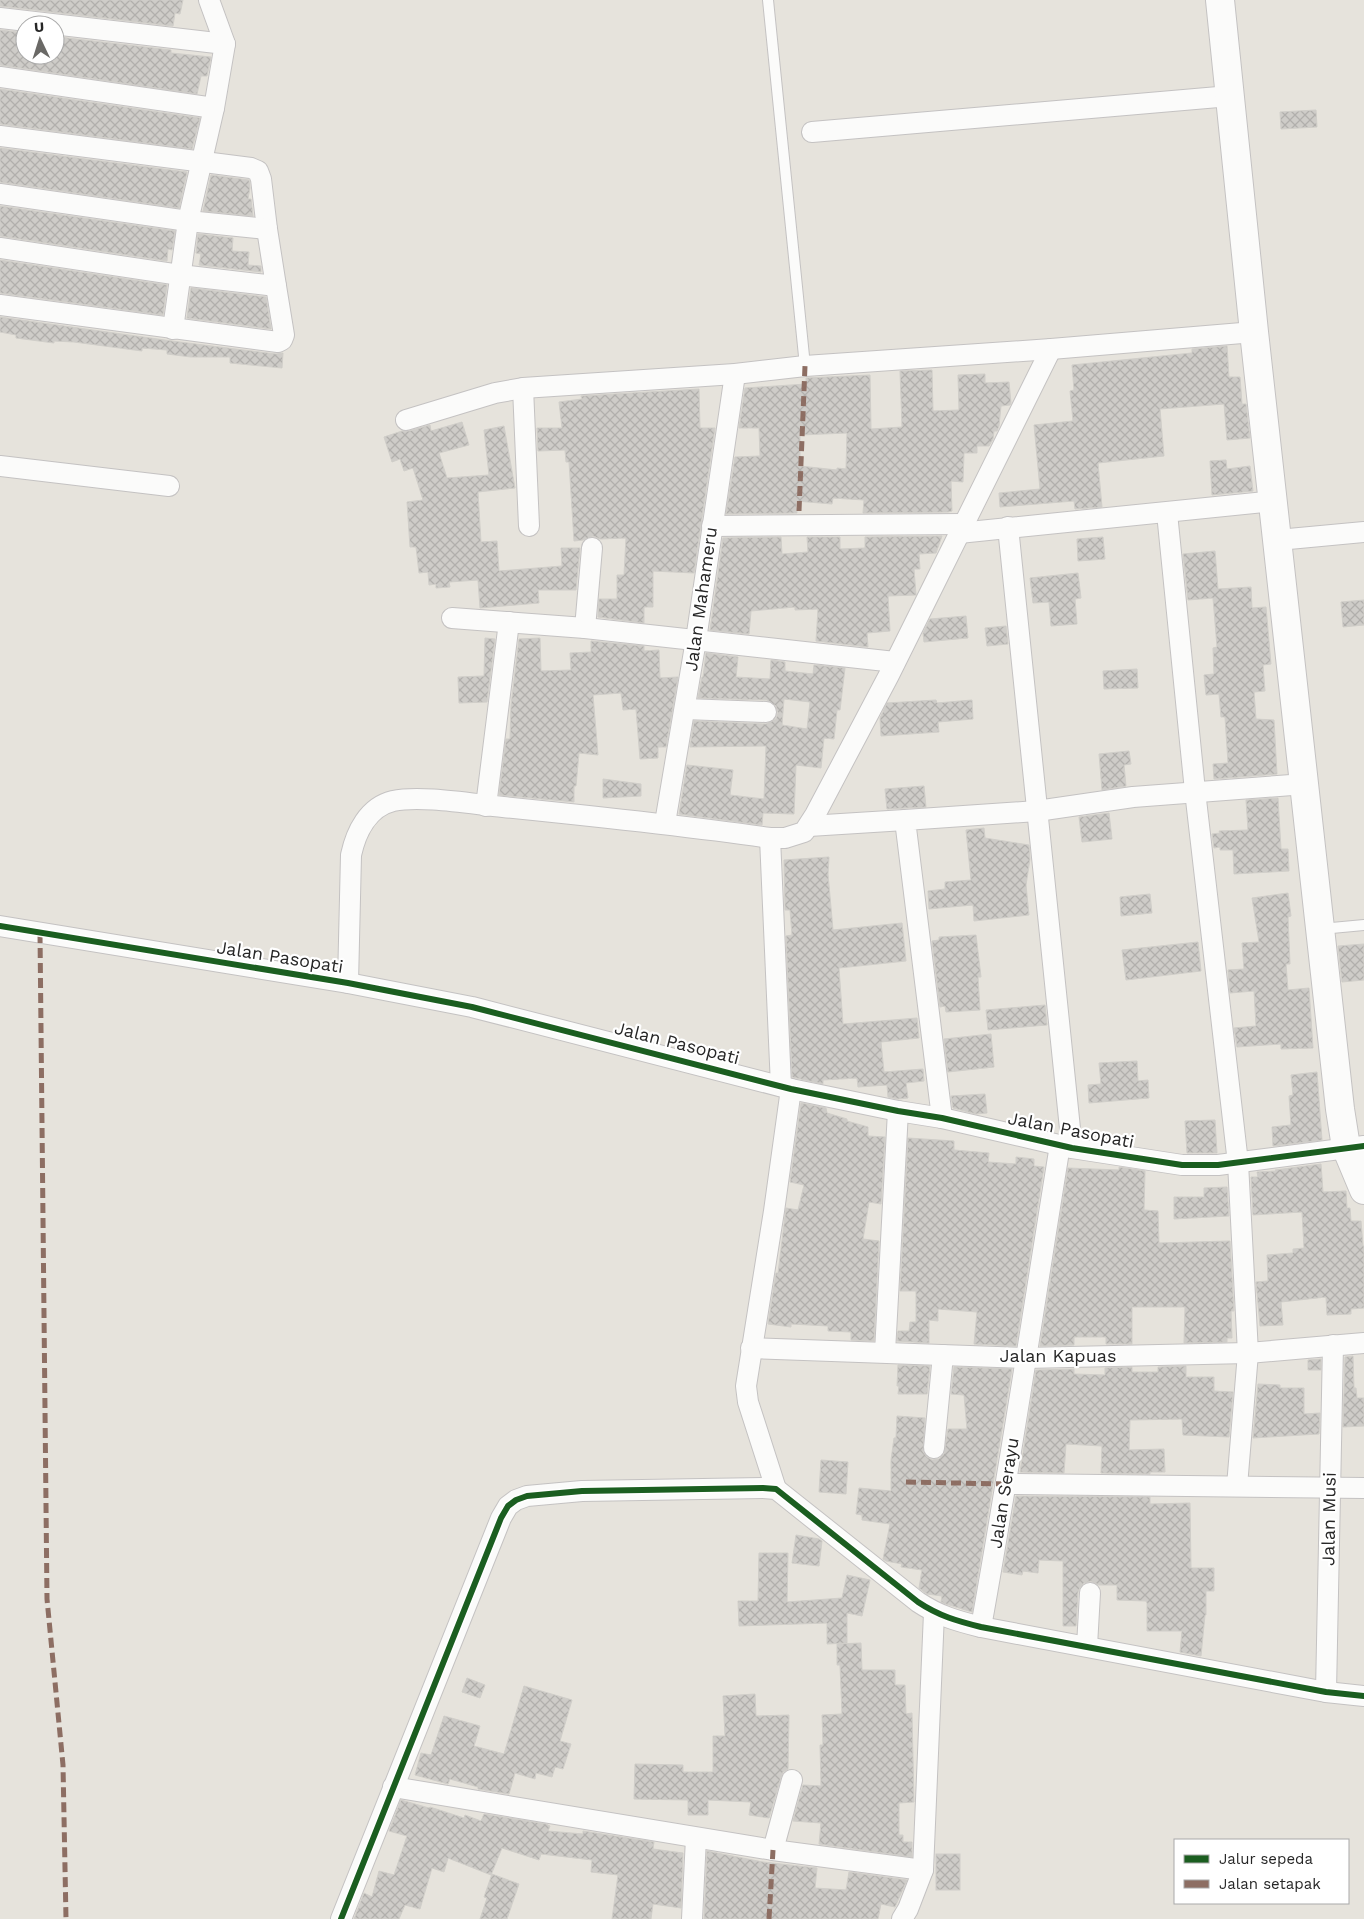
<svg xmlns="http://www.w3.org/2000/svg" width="1364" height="1919" viewBox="0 0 1364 1919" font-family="'Work Sans',sans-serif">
<defs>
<pattern id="building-cross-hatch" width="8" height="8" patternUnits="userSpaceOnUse" patternTransform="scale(1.25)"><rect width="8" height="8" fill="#ceccc8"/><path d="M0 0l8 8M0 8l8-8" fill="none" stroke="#b1afac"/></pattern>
</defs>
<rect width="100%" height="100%" fill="#e6e3dc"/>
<g fill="url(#building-cross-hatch)" stroke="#d0cec9" fill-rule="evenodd">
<path d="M 0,0 L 183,0 L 180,14 L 175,13 L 173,26 L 0,6 Z"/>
<path d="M 0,30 L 18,32 L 16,49 L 25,51 L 25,55 L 57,55 L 59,37 L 171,50 L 171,53 L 211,57 L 207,76 L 201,76 L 197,94 L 0,65 Z"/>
<path d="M 0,89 L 200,118 L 192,149 L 0,124 Z"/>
<path d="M 1316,110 L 1317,127 L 1281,129 L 1280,112 Z"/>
<path d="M 0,148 L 187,172 L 179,208 L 0,182 Z"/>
<path d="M 211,175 L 249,180 L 250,188 L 248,199 L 251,199 L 253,216 L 203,211 Z"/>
<path d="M 0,206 L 175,231 L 172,250 L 168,249 L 167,261 L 0,236 Z"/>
<path d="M 198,234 L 233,238 L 232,251 L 249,252 L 248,265 L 261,266 L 261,272 L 199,265 L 201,254 L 196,253 Z"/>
<path d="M 0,260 L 167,285 L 163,315 L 0,293 Z"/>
<path d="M 191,288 L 266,297 L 271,329 L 187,318 Z"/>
<path d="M 0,317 L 172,341 L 276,354 L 283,353 L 282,368 L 230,363 L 230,357 L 191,357 L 167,354 L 167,350 L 142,348 L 142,351 L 74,342 L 54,341 L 54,343 L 16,338 L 16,335 L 0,332 Z"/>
<path d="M 1227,346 L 1229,377 L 1240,377 L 1242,404 L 1246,404 L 1250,438 L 1227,440 L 1224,404 L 1160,409 L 1164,456 L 1098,463 L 1102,507 L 1075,509 L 1074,501 L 1000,507 L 999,493 L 1040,489 L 1034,425 L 1073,421 L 1070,391 L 1074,390 L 1072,365 L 1192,353 L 1192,349 Z"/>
<path d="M 932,370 L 933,411 L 959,410 L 958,375 L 985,374 L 985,383 L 1009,382 L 1011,403 L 1010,405 L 1001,406 L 999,426 L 997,431 L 994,431 L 993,439 L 989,446 L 977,446 L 977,453 L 964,453 L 963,482 L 951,481 L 952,511 L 948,512 L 863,513 L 864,500 L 833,498 L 832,504 L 796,501 L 797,513 L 726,514 L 735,457 L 760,456 L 759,428 L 739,428 L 745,388 L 806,384 L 806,378 L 870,375 L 871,429 L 902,427 L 900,371 ZM 847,433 L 846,469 L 837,468 L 837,470 L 800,466 L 800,435 Z"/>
<path d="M 699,389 L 700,428 L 715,428 L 694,573 L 653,571 L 653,607 L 644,607 L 644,623 L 598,617 L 599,599 L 617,599 L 617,575 L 624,575 L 626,538 L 600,539 L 593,536 L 583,540 L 574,541 L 569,462 L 566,462 L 565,450 L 538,451 L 537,428 L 562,428 L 559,402 L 582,399 L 581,396 Z"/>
<path d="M 462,422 L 469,445 L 439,453 L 447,478 L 489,475 L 484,430 L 504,426 L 515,488 L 478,492 L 481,542 L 497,541 L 499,571 L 562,566 L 561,548 L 580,548 L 576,590 L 538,590 L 539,603 L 480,608 L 478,580 L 449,582 L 450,587 L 436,588 L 436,584 L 429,585 L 428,572 L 419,573 L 416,547 L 410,547 L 407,502 L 423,500 L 413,468 L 404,471 L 400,459 L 392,462 L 384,437 L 402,431 L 409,431 L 430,425 L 431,431 Z"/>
<path d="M 1226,460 L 1227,469 L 1250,466 L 1253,491 L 1212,495 L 1210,461 Z"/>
<path d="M 942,536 L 936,553 L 919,554 L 920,569 L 914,569 L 916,595 L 888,596 L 890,631 L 867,633 L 868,647 L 816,641 L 818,609 L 795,610 L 795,607 L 751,611 L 749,634 L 710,630 L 723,538 L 781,537 L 782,554 L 808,552 L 807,537 L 840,537 L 840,549 L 865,548 L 865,537 Z"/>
<path d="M 1103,537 L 1105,559 L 1078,561 L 1077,539 Z"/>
<path d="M 1215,551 L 1218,589 L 1251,587 L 1252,608 L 1266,607 L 1271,664 L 1263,665 L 1265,691 L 1254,692 L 1256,719 L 1274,720 L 1277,774 L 1214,779 L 1213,764 L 1228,763 L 1225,717 L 1221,717 L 1219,694 L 1206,695 L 1204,675 L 1214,674 L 1213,648 L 1217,647 L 1213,598 L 1188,600 L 1183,554 Z"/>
<path d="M 1078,573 L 1081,598 L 1075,599 L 1077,624 L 1051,626 L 1049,602 L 1033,603 L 1030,578 Z"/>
<path d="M 1364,600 L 1364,625 L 1343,627 L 1341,602 Z"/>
<path d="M 966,616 L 968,638 L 924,642 L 923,633 L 930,619 Z"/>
<path d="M 1006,626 L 1008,644 L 987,646 L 985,628 Z"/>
<path d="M 485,638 L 495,639 L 487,702 L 459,703 L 458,677 L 484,676 Z"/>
<path d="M 540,638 L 541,671 L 571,670 L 570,653 L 591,652 L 591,641 L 644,646 L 644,651 L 659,650 L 660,678 L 678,677 L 666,747 L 658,747 L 658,758 L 640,759 L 636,709 L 623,710 L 621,693 L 593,695 L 598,755 L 579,753 L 576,786 L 574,786 L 574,802 L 499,795 L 506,739 L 510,739 L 511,705 L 519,639 Z"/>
<path d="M 706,653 L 738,657 L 736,677 L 770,679 L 771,660 L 785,662 L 785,671 L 813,674 L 814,665 L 845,668 L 840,710 L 837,710 L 834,739 L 824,738 L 821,768 L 796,765 L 794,814 L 763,813 L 762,825 L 679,814 L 687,765 L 733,770 L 730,795 L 764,799 L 766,746 L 690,747 L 694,721 L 766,724 L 776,719 L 778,713 L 776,706 L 767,700 L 698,698 L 702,677 L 703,677 ZM 784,699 L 810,702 L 807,729 L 782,725 Z"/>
<path d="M 1137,669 L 1138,688 L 1104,689 L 1103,671 Z"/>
<path d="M 936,700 L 937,703 L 972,700 L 973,719 L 938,722 L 939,732 L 881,736 L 880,718 L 887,703 Z"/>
<path d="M 1129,751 L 1131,764 L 1124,765 L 1126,786 L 1102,790 L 1099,754 Z"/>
<path d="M 603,779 L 641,784 L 641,796 L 603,798 Z"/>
<path d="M 924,786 L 926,807 L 887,809 L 885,789 Z"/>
<path d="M 1278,798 L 1281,849 L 1288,849 L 1289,871 L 1234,874 L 1233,850 L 1220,850 L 1220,847 L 1214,848 L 1212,834 L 1220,833 L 1219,831 L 1248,830 L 1246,800 Z"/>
<path d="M 1109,813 L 1112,839 L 1082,842 L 1079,817 Z"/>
<path d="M 984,828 L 985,838 L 1029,845 L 1030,859 L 1026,885 L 1029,915 L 974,921 L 973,905 L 929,909 L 928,891 L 945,889 L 945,882 L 971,880 L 966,830 Z"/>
<path d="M 829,857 L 828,874 L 833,930 L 902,923 L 906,961 L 839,968 L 843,1024 L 917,1018 L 919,1038 L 881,1042 L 884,1072 L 923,1069 L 924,1081 L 906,1083 L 908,1098 L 898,1099 L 888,1097 L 887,1085 L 858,1087 L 857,1078 L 823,1080 L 823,1084 L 792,1077 L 786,936 L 792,935 L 790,910 L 785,910 L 784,860 Z"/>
<path d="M 1288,893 L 1291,916 L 1288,917 L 1290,964 L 1286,964 L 1288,990 L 1309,988 L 1313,1048 L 1281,1049 L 1281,1044 L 1237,1047 L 1234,1028 L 1256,1026 L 1254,991 L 1230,993 L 1228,970 L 1244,969 L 1242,943 L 1259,942 L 1252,898 Z"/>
<path d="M 1150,894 L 1152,913 L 1121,916 L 1120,897 Z"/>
<path d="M 976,935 L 981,977 L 978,977 L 980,1010 L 946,1012 L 945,1006 L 940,1007 L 932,941 L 939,940 L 939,937 Z"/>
<path d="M 1198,942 L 1201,971 L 1126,980 L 1122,950 Z"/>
<path d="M 1364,944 L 1364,980 L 1342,982 L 1338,946 Z"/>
<path d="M 1045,1005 L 1047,1025 L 988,1030 L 986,1010 Z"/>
<path d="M 991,1034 L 994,1067 L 948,1072 L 944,1039 Z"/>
<path d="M 1137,1061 L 1138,1081 L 1148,1080 L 1149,1098 L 1089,1103 L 1088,1085 L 1101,1084 L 1099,1063 Z"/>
<path d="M 1317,1072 L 1322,1140 L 1273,1146 L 1272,1127 L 1291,1125 L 1289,1096 L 1293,1095 L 1291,1075 Z"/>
<path d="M 985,1094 L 987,1113 L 976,1114 L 953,1108 L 951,1096 Z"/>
<path d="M 801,1103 L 826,1108 L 827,1113 L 847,1119 L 847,1121 L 868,1127 L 868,1136 L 885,1137 L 881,1204 L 869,1202 L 863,1239 L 879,1241 L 874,1341 L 851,1340 L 851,1332 L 828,1331 L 828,1326 L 791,1324 L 791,1327 L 768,1324 L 776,1273 L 778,1273 L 786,1208 L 798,1210 L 804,1185 L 790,1182 Z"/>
<path d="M 1215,1120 L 1217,1153 L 1187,1153 L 1185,1121 Z"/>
<path d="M 908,1138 L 954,1141 L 954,1150 L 989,1153 L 988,1162 L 1016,1164 L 1016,1157 L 1034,1159 L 1034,1166 L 1044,1167 L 1016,1346 L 974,1344 L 977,1312 L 938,1309 L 938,1321 L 929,1320 L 929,1343 L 897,1341 L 898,1331 L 909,1331 L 910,1322 L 916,1322 L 916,1291 L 900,1291 Z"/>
<path d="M 1321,1164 L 1323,1192 L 1346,1191 L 1347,1208 L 1350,1208 L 1351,1221 L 1361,1221 L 1363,1246 L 1364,1246 L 1364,1308 L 1351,1309 L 1351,1314 L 1327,1315 L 1326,1297 L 1281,1302 L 1283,1325 L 1260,1326 L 1256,1282 L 1268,1281 L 1267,1255 L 1293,1253 L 1293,1249 L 1304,1248 L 1302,1212 L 1253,1215 L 1251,1177 L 1258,1177 L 1257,1172 L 1276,1171 L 1275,1170 Z"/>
<path d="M 1119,1167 L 1145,1171 L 1144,1210 L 1158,1211 L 1159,1243 L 1230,1241 L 1234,1311 L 1231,1311 L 1232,1338 L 1227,1338 L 1227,1342 L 1184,1343 L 1185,1307 L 1132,1307 L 1132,1344 L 1106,1344 L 1106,1337 L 1074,1337 L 1074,1345 L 1040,1346 L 1068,1168 L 1119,1170 Z"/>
<path d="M 1227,1187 L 1229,1216 L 1174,1219 L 1174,1197 L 1204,1197 L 1204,1188 Z"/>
<path d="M 1353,1356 L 1354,1388 L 1356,1388 L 1357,1398 L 1364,1398 L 1364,1426 L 1343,1427 L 1345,1357 Z"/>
<path d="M 1321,1359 L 1321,1370 L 1308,1370 L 1308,1360 Z"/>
<path d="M 898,1365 L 930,1366 L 927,1394 L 898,1394 L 899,1386 L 897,1386 Z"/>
<path d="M 1186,1366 L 1186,1377 L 1214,1377 L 1214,1391 L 1233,1392 L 1229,1437 L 1183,1435 L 1182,1419 L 1130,1420 L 1129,1450 L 1164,1449 L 1165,1472 L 1150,1472 L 1150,1474 L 1101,1473 L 1102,1446 L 1066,1444 L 1064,1473 L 1020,1472 L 1036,1370 L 1074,1369 L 1074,1374 L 1105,1375 L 1105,1368 L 1132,1367 L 1132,1372 L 1158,1372 L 1158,1367 Z"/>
<path d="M 954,1367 L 1012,1369 L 972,1612 L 946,1604 L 941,1602 L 942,1596 L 927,1594 L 919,1588 L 922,1570 L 901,1567 L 902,1564 L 886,1561 L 883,1559 L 890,1524 L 862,1520 L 862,1515 L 856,1514 L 859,1488 L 891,1491 L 891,1460 L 894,1438 L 896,1438 L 897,1416 L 925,1418 L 923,1452 L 927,1457 L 932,1460 L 939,1459 L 944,1454 L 948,1429 L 967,1429 L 964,1395 L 951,1394 Z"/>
<path d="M 1258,1384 L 1280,1385 L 1280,1388 L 1304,1388 L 1304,1414 L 1320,1413 L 1319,1434 L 1253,1438 Z"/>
<path d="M 821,1460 L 848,1462 L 846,1494 L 819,1492 Z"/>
<path d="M 1016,1496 L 1150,1497 L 1150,1504 L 1190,1503 L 1191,1568 L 1214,1568 L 1214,1591 L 1206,1591 L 1206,1615 L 1205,1615 L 1201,1656 L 1180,1652 L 1182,1631 L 1147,1631 L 1147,1603 L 1146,1601 L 1117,1600 L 1117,1585 L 1099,1585 L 1091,1581 L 1084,1583 L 1080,1587 L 1078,1592 L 1076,1626 L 1063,1626 L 1063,1561 L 1039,1560 L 1038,1573 L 1023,1571 L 1022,1575 L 1003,1572 Z"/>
<path d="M 796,1535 L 819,1539 L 822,1541 L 819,1566 L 792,1563 Z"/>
<path d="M 759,1553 L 788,1553 L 787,1602 L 842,1598 L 847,1575 L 870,1580 L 862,1616 L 847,1613 L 847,1643 L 827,1644 L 827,1623 L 739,1626 L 738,1601 L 758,1601 Z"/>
<path d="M 861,1643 L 862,1670 L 895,1670 L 895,1685 L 905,1685 L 906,1714 L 912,1713 L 914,1802 L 899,1803 L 899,1835 L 903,1835 L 903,1842 L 912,1842 L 912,1857 L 819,1844 L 821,1823 L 793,1821 L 803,1785 L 821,1786 L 820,1745 L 823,1745 L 822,1715 L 842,1714 L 840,1665 L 837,1665 L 837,1644 Z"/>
<path d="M 467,1678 L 485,1685 L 480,1698 L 462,1692 Z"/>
<path d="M 524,1686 L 572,1700 L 560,1741 L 571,1744 L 563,1769 L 555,1767 L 552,1777 L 536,1773 L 535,1779 L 515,1773 L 509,1794 L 478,1789 L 478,1787 L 450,1779 L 448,1784 L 415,1775 L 421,1753 L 431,1755 L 444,1716 L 480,1726 L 474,1746 L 504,1754 Z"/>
<path d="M 755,1694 L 756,1716 L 789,1715 L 788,1769 L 783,1772 L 781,1777 L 769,1818 L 749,1815 L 751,1802 L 708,1800 L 708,1815 L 688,1815 L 688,1800 L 634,1799 L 635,1764 L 683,1765 L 683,1772 L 713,1772 L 713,1736 L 725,1736 L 723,1696 Z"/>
<path d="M 401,1800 L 429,1808 L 430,1807 L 464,1818 L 465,1815 L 481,1821 L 484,1814 L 546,1824 L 550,1826 L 548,1831 L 583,1834 L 583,1831 L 654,1842 L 653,1849 L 683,1853 L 681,1908 L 653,1904 L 651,1919 L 612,1919 L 618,1875 L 591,1872 L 592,1860 L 541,1854 L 539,1860 L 502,1848 L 491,1875 L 448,1858 L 444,1872 L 432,1868 L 420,1909 L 405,1905 L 399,1919 L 354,1919 L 364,1893 L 372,1897 L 379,1871 L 394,1875 L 407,1836 L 389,1831 Z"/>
<path d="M 707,1851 L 763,1862 L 817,1868 L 815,1888 L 846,1890 L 849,1872 L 907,1880 L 895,1907 L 881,1904 L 878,1919 L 704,1919 Z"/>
<rect x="936" y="1854" width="24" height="36"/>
<path d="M 492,1874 L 519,1884 L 507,1919 L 480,1919 L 487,1898 L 484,1897 Z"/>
</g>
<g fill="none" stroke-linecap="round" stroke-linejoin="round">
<defs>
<g id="lane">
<path d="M 768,0 L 805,366"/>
<path d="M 1321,929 L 1364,925"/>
</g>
<g id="street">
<path d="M 0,18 L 225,44"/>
<path d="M 0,77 L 214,108"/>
<path d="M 812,132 L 1230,96"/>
<path d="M 0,136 L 251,168 L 258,171 L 261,179 L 267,229 L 276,286 L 180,275 L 0,248"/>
<path d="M 0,194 L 188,221 L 267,229"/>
<path d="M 0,305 L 278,342 L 282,340 L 284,335 L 276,286"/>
<path d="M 173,329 L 188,221 L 214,108 L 225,44 L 209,0"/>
<path d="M 523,388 L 529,526"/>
<path d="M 406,420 L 495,393 L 523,388 L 735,374 L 805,366 L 1051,349 L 1254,332"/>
<path d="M 0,466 L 169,486"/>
<path d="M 1167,513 L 1195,791 L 1238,1163 L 1248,1353 L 1237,1486"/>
<path d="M 712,526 L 963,524"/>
<path d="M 1008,527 L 1072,1148"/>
<path d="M 959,533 L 1274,501"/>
<path d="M 1278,540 L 1364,532"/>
<path d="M 452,618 L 585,628 L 895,662"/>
<path d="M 585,628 L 592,548"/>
<path d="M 685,709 L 766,712"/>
<path d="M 486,806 L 509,622"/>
<path d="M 665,823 L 696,640 L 735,374"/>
<path d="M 809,826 L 905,820"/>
<path d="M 770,838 L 781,1086"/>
<path d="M 0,926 L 348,983 L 472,1007 L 791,1089 L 898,1111 L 942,1118 L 1072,1148 L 1182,1165 L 1218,1165 L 1364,1146"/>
<path d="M 348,983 L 351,855 C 356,832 368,807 393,801 C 421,795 472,804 503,807 C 592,816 681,825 770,838 L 785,838 L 804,832 L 815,815 L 889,675 L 1051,349"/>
<path d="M 942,1118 L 905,820 L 1037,811 L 1133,797 L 1305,784"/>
<path d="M 751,1348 L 1025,1358 L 1248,1353 L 1364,1343"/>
<path d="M 885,1352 L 898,1111"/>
<path d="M 934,1448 L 943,1355"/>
<path d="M 1007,1484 L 1364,1488"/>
<path d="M 776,1489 L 748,1402 L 746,1386 L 774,1211 L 791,1089"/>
<path d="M 981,1627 C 1010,1467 1034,1305 1060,1145"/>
<path d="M 1087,1646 L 1090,1593"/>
<path d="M 1326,1692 L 1333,1345"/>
<path d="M 393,1787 L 773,1850 L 923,1870"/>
<path d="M 773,1850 L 792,1780"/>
<path d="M 341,1919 L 501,1518 L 508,1506 L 516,1500 L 527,1496 L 582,1491 L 763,1488 L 776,1489 L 918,1602 C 939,1616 957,1621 981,1627 L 1326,1692 L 1364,1696"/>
<path d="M 692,1919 L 696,1838"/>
<path d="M 902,1919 L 908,1909 L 923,1870 L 934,1613"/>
</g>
<path id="secondary" d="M 1220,0 L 1254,332 L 1340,1109 L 1346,1147 L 1364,1190"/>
</defs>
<use href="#lane" stroke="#c4c2c2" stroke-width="12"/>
<use href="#street" stroke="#c4c2c2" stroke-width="22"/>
<use href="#secondary" stroke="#c4c2c2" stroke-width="30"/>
<use href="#lane" stroke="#fbfbfa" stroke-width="10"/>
<use href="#street" stroke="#fbfbfa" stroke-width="20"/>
<use href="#secondary" stroke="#fbfbfa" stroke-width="28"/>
<g stroke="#8d6e63" stroke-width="5" stroke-dasharray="10 5" stroke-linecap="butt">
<path d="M 799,511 L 805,366"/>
<path d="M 40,933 L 47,1599 L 63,1765 L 66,1919"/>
<path d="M 906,1482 L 1007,1484"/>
<path d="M 769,1919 L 773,1850"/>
</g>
<defs>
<g id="cycleway">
<path d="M 0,926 L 348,983 L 472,1007 L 791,1089 L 898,1111 L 942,1118 L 1072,1148 L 1182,1165 L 1218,1165 L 1364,1146"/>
<path d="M 341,1919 L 501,1518 L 508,1506 L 516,1500 L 527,1496 L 582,1491 L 763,1488 L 776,1489 L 918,1602 C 939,1616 957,1621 981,1627 L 1326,1692 L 1364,1696"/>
</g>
</defs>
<use href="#cycleway" stroke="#fff" stroke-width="9"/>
<use href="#cycleway" stroke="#1b5e20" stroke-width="6"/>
</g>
<g text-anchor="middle" stroke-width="4.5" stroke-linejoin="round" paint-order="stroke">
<g font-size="18" fill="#272727" stroke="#fff">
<text transform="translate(701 599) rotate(-82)" y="6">Jalan Mahameru</text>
<text transform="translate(280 957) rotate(9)" y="6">Jalan Pasopati</text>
<text transform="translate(677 1043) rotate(14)" y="6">Jalan Pasopati</text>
<text transform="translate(1071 1130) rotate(11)" y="6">Jalan Pasopati</text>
<text x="1058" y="1362">Jalan Kapuas</text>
<text transform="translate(1004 1493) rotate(-81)" y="6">Jalan Serayu</text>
<text transform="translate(1329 1519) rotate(-89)" y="6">Jalan Musi</text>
</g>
</g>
<rect x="1174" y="1839" width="175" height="65" fill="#ffffff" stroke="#a9a9a9"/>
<rect x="1184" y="1855" width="25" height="8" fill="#1b5e20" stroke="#a9a9a9"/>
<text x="1219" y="1864" font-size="15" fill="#272727">Jalur sepeda</text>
<rect x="1184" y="1880" width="25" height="8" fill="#8d6e63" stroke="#a9a9a9"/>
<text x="1219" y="1889" font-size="15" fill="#272727">Jalan setapak</text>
<g transform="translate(40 40) rotate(356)"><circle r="24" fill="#ffffff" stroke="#a9a9a9"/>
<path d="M0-4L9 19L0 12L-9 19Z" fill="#6a6966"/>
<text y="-8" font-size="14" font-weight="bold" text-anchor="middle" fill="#272727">U</text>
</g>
</svg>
